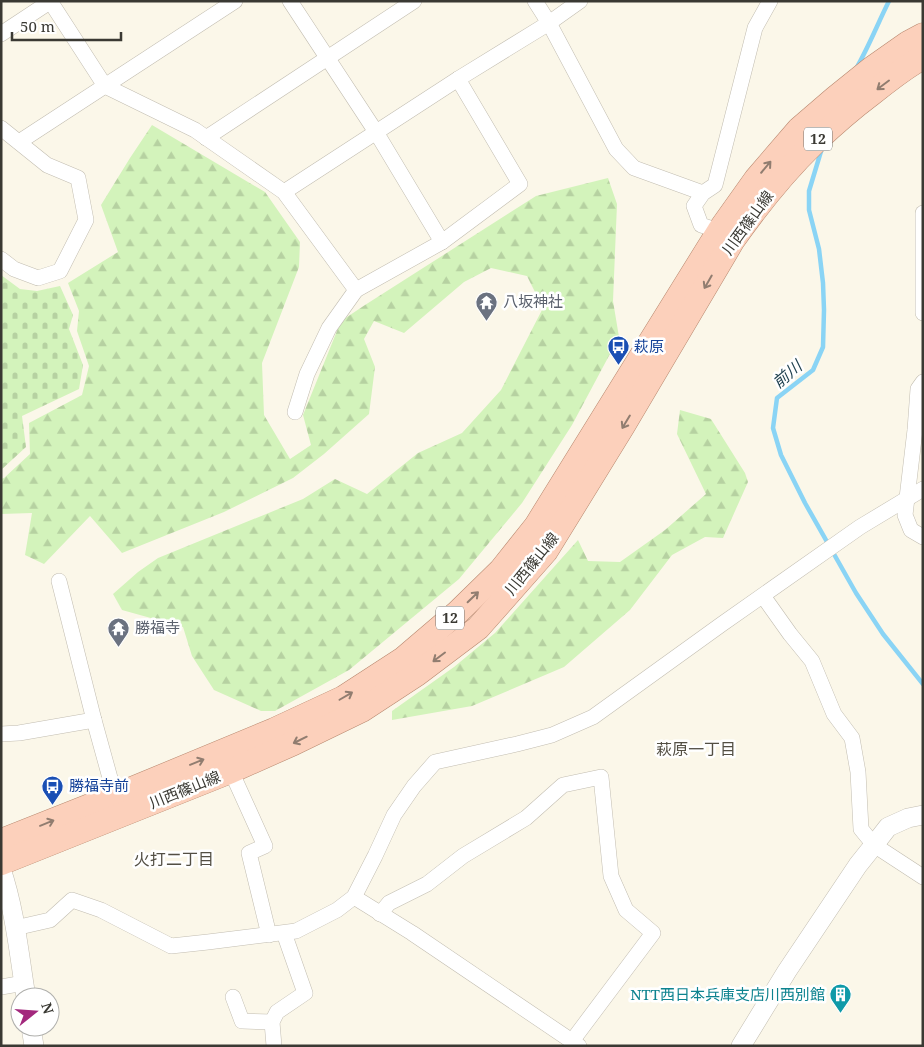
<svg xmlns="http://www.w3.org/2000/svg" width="924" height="1047" viewBox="0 0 924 1047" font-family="'Noto Serif','Noto Sans JP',serif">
<defs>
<pattern id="forest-firs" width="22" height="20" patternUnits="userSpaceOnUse" patternTransform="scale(1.25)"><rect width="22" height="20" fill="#d3f3bb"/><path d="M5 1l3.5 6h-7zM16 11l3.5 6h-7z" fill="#b6d1a1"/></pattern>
<pattern id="cemetery-stones" width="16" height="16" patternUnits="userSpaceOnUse" patternTransform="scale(1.25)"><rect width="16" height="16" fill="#d3f3bb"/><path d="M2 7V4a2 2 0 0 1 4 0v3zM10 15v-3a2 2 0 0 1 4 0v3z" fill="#b6d1a1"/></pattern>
</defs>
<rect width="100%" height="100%" fill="#fbf7e9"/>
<g fill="url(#forest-firs)">
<path d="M 152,125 L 265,192 L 300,242 L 299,267 L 262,363 L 264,415 L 290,459 L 311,445 L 303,415 L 341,321 L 365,305 L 536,196 L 608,178 L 617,204 L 613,301 L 619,337 L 572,425 L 522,503 L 459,579 L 349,670 L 275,711 L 261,711 L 214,690 L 192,656 L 183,627 L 122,610 L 113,594 L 138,572 L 158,558 L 303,499 L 335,479 L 367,494 L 418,453 L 462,433 L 501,390 L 543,308 L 527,276 L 491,268 L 464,282 L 404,333 L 374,321 L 364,339 L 375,367 L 369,414 L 324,454 L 293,478 L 224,512 L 122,553 L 90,516 L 44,564 L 25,555 L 32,513 L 1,514 L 1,479 L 4,478 L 30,454 L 29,423 L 82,395 L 89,366 L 77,331 L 79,311 L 68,283 L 118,252 L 101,205 L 130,158 Z"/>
<path d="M 680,410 L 711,419 L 745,473 L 748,482 L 723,538 L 705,537 L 672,555 L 630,610 L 564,667 L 472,706 L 392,720 L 392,711 L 454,667 L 495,633 L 578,540 L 588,561 L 620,562 L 665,530 L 706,494 L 677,434 Z"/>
</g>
<path fill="url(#cemetery-stones)" d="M 1,275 L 20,289 L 37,291 L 60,286 L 73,315 L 69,329 L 83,365 L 79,389 L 22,416 L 26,447 L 1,470 Z"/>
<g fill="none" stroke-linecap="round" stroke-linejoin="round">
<g stroke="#8ad4f5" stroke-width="4.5">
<path d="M 857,67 C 869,46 878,23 889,1"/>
<path d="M 822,148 L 809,191 L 809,210 L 819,249 L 823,283 L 824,310 L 823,347 L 813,370 L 777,398 L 773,428 L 781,455 L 805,503 L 856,593 L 883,634 L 923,684"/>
</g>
<defs>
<g id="minor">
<path d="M 50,1 L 105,86 L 195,130 L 284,192 L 356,290 L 442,242 L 376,132 L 290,1"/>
<path d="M 535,1 L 549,23 L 616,149 L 634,168 L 703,193"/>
<path d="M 1,34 L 51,1"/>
<path d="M 1,128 L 47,165 L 78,178 L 86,220 L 60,271 L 38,278 L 14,269 L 1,259"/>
<path d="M 206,138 L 414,1"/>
<path d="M 19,142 L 235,1"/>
<path d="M 284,192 L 458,79 L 549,23 L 580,1"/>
<path d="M 923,213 L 923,313"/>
<path d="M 725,235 L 719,231 L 701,225 L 694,206 L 703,193 L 715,185 L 755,28 L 770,1"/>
<path d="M 442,242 L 520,184 L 458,79"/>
<path d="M 923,382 L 918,389 L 915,430 L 905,515 L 911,530 L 923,537"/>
<path d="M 295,412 L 307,374 L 329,328 L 356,290"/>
<path d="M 59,581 L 94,720 L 115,796"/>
<path d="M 763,596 L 790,634 L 812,661 L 834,714 L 852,738 L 858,772 L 861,829 L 874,845 L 923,877"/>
<path d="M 1,734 L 19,733 L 94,720"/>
<path d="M 231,771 L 265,846 L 249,853 L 269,935"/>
<path d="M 354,897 L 412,933 L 579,1046"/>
<path d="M 380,914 L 389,903 L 427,884 L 463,856 L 526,818 L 563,785 L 601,777 L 611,876 L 626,910 L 653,933 L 572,1041"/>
<path d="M 15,928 L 50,920 L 72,900 L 101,910 L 171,946 L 208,942 L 296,931 L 337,910 L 354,897 L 375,856 L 394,815 L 414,786 L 435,762 L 517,744 L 552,735 L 593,717 L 722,624 L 860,527 L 923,489"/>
<path d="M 1,987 L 24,983"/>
<path d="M 233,997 L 242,1021 L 272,1022"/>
<path d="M 274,1046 L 272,1022 L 277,1012 L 305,993 L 284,933"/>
</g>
<g id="tertiary">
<path d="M 1,869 C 15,910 19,954 26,997"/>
<path d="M 31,1027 L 34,1046"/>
<path d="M 741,1046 L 787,971 L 858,865 L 874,845 L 888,827 L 908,818 L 923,815"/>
</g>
<g id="primary">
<path d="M 1,841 L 115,796 L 274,730 L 343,698 L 403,659 L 458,612 L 501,570 L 536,526 L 719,231 L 756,179 L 799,129 L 835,98 L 871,69 L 908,43 L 923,35"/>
<path d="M 1,863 L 231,771 L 294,743 L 362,710 L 417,674 L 478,628 L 546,551 L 623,426 L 733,240 C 757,206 784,172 814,143 C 832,126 850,110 870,95 C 886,82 904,68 923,57"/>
</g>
</defs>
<use href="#minor" stroke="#c2bdb1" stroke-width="16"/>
<use href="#tertiary" stroke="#c2bdb1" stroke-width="20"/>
<use href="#primary" stroke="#b7876e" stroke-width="25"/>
<use href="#minor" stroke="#fff" stroke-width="15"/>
<use href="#tertiary" stroke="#fff" stroke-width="19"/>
<use href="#primary" stroke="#fcd0bb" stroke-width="24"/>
</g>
<defs><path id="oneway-shaft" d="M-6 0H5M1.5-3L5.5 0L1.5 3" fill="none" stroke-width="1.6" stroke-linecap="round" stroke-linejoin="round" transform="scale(1.25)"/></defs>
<g stroke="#917d70">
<use href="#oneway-shaft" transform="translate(883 85) rotate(143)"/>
<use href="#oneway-shaft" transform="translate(766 167) rotate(-50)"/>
<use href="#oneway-shaft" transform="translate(708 282) rotate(120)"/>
<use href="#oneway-shaft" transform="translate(626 422) rotate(121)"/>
<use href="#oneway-shaft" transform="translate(473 597) rotate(-44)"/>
<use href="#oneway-shaft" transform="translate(439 657) rotate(143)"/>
<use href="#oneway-shaft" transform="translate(346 696) rotate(-30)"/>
<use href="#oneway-shaft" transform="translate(300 740) rotate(154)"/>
<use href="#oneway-shaft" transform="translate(197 762) rotate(-22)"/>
<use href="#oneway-shaft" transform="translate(47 823) rotate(-22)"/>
</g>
<defs>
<symbol id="temple-pin" viewBox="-11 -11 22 30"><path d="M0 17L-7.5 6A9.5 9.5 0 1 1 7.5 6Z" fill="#6b7280" stroke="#fff"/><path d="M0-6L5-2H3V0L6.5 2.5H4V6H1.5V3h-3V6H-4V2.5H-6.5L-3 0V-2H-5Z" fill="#fff"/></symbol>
<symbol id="bus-pin" viewBox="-11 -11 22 30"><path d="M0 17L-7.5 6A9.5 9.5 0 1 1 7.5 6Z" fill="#1a4fb4" stroke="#fff"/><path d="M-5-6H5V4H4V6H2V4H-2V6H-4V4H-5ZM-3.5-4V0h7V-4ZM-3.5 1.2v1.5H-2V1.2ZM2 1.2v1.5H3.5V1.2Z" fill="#fff"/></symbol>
<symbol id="building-pin" viewBox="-11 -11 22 30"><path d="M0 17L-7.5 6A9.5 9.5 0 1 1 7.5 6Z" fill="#0f9aa8" stroke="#fff"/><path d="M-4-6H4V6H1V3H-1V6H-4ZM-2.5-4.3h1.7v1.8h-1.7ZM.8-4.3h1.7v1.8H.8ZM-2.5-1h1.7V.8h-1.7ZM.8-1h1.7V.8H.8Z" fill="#fff"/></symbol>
</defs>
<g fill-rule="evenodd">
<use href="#temple-pin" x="474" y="290" width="25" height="34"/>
<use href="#bus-pin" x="606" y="334" width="25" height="34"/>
<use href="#temple-pin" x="106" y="616" width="25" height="34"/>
<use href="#bus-pin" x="40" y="774" width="25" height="34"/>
<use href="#building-pin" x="828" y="982" width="25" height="34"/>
</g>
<g text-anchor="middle" stroke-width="5" stroke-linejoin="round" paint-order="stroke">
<g fill="#fff" stroke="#757470" stroke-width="1">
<rect x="804" y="127.5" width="28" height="23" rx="4"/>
<rect x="436" y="606.5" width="28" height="23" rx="4"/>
</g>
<g font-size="14" font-weight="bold" fill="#3a3933">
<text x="818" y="144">12</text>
<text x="450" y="623">12</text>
</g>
<g font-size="15" fill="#3a3933" stroke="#fff">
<text transform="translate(748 223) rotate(-54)" y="5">川西篠山線</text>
<text transform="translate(532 564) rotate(-51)" y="5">川西篠山線</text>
<text transform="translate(185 790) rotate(-22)" y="5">川西篠山線</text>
</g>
<g font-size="15" fill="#5b616d" stroke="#fff" text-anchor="start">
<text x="503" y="307">八坂神社</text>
<text x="135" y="633">勝福寺</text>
</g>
<g font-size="15" fill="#164399" stroke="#fff" text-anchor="start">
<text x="634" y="352">萩原</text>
<text x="69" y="791">勝福寺前</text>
</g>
<g font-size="15" fill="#0d838f" stroke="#fff" text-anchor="end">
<text x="825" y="1000">NTT西日本兵庫支店川西別館</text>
</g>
<g font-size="16" font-style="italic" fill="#1b3d4c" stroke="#fff">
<text transform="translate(787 374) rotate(-40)" y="6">前川</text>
</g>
<g font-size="16" fill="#534f44" stroke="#fff">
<text x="696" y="755">萩原一丁目</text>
<text x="174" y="865">火打二丁目</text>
</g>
</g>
<rect width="924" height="1047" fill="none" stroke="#3a3933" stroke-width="5"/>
<g transform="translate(35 1012) rotate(73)"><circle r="24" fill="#ffffff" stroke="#b0b0ad"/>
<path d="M0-4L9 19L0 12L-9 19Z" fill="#a3287d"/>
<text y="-8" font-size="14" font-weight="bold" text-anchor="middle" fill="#3a3933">N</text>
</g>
<path d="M12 32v8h109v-8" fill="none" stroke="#3a3933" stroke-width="2.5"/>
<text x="20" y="32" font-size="15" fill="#3a3933" stroke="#ffffff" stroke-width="4" paint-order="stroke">50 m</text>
</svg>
